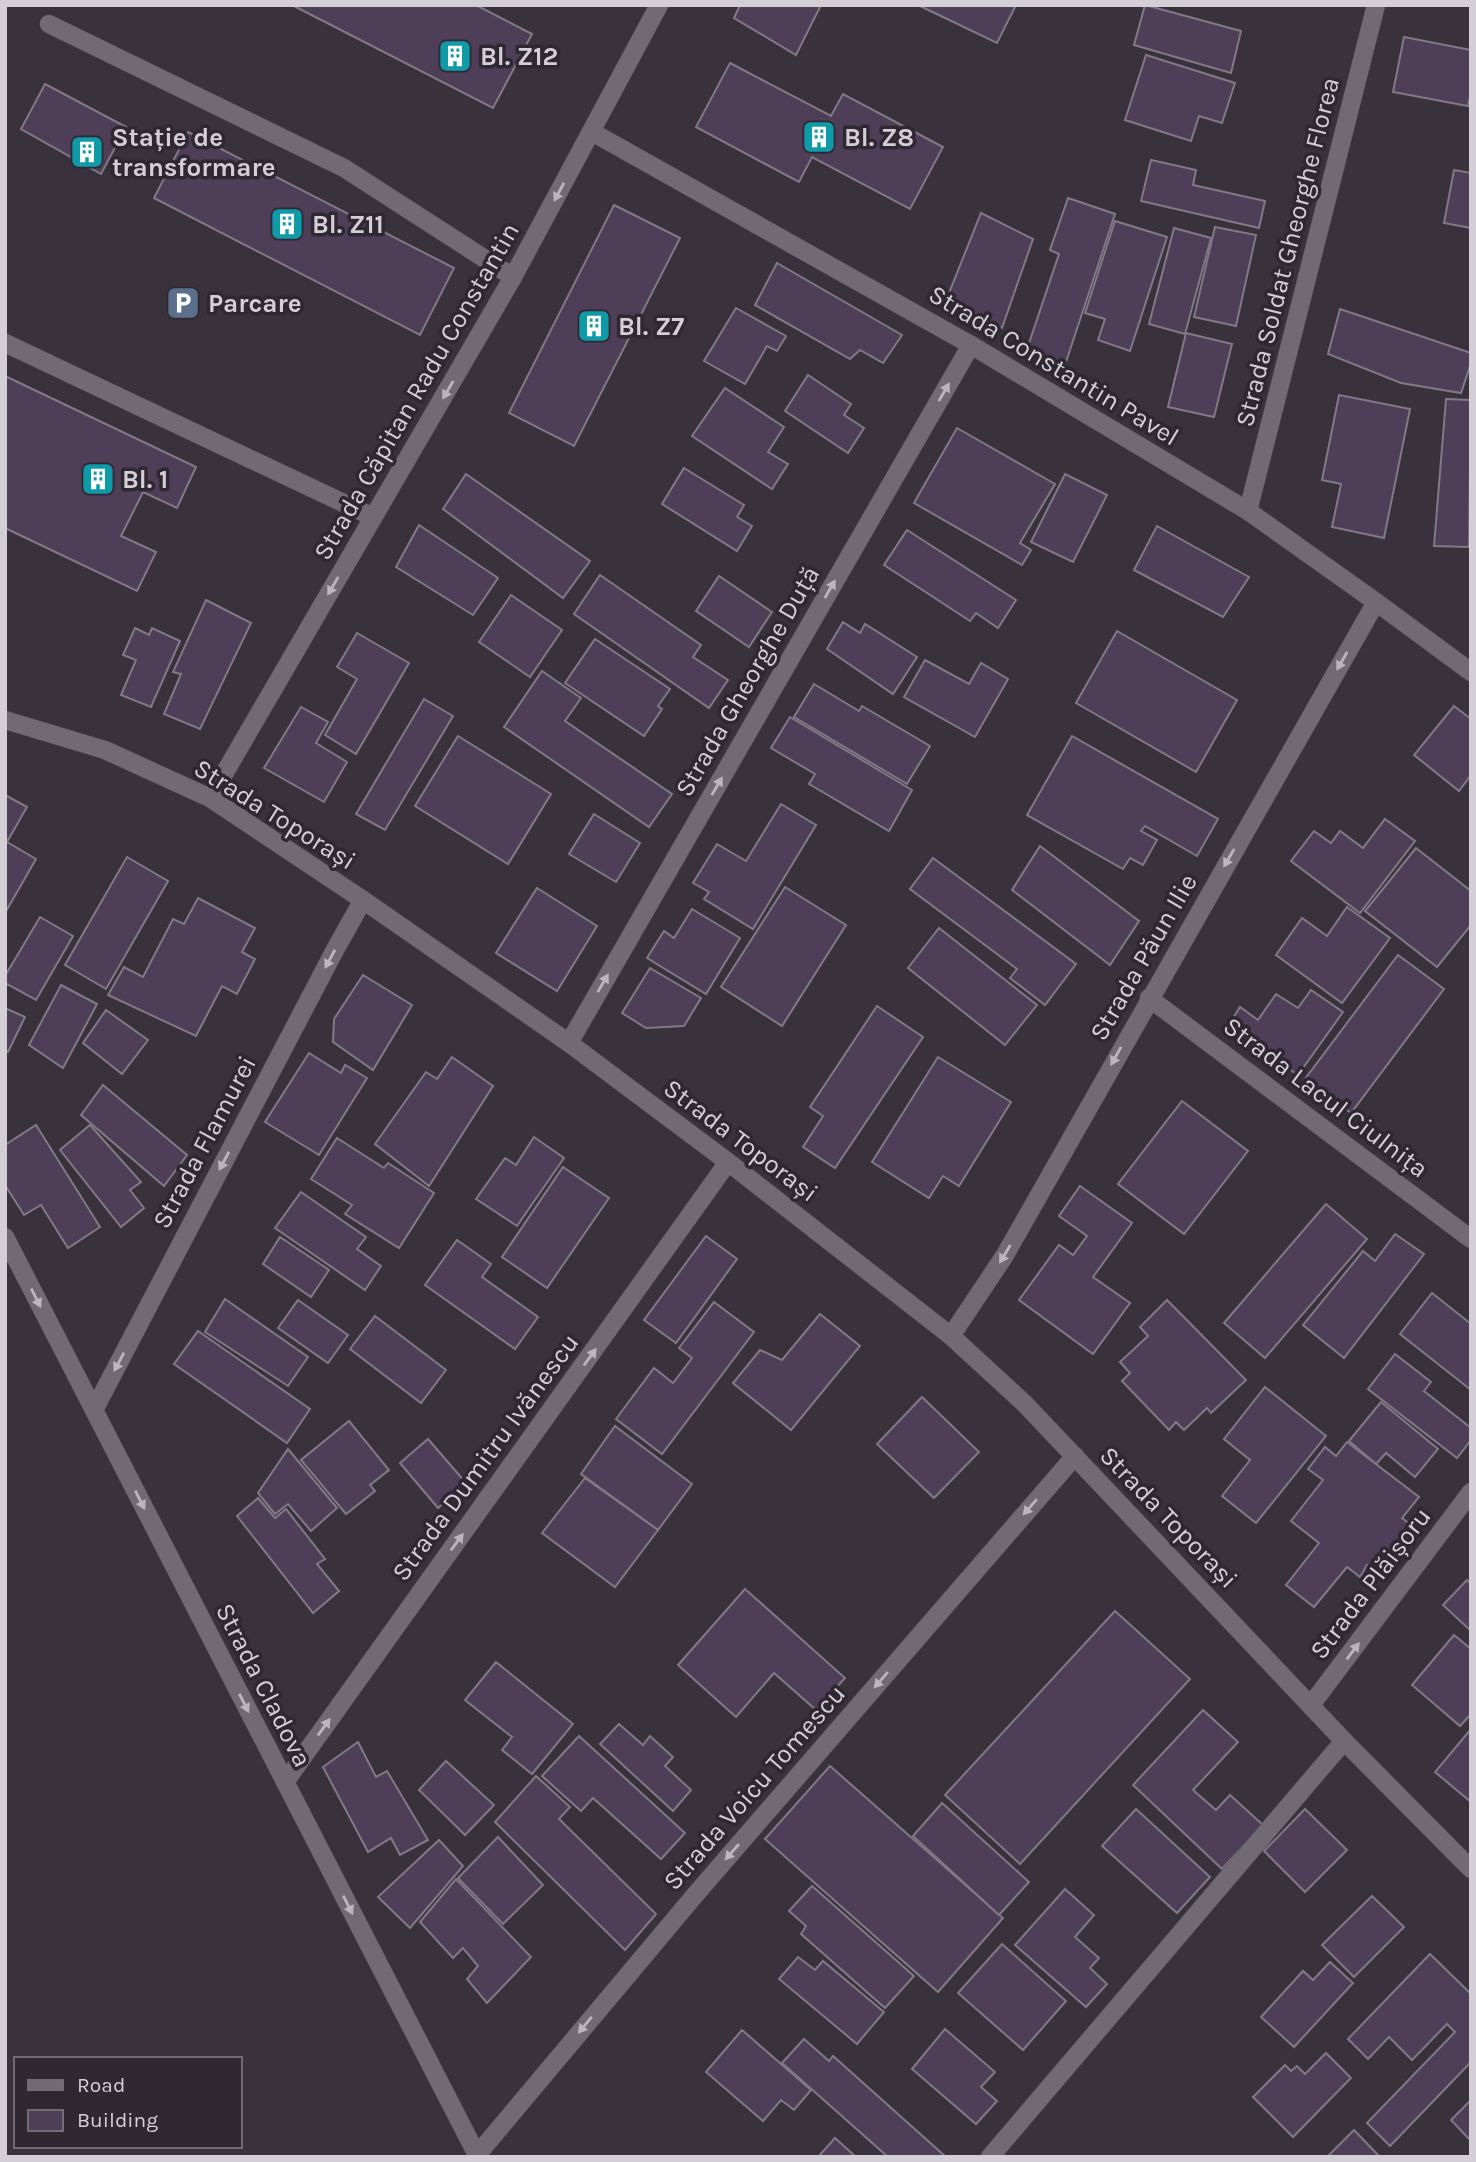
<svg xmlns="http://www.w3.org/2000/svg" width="1476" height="2162" viewBox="0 0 1476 2162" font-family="Karla,sans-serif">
<rect width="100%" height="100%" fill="#39323d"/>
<g fill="#4f3e58" stroke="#817985" stroke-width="2">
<path d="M 292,5 L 476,5 L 532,34 L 493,108 Z"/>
<path d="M 740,5 L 821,5 L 796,55 L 734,18 Z"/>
<path d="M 918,5 L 1016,5 L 997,43 Z"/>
<path d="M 1145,5 L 1241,31 L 1231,73 L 1134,45 Z"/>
<path d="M 1404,37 L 1471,50 L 1471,92 L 1468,106 L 1393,92 Z"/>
<path d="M 1146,55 L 1235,83 L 1222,123 L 1199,116 L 1191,141 L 1125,120 Z"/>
<path d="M 730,63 L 831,116 L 843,94 L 943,147 L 910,209 L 812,157 L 799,182 L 696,127 Z"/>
<path d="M 45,84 L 126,127 L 101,174 L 21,129 Z"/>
<path d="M 188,132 L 454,268 L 420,335 L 154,198 Z"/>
<path d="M 1151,160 L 1196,170 L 1193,185 L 1265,201 L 1259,228 L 1141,201 Z"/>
<path d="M 1454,170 L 1471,173 L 1471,228 L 1444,223 Z"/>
<path d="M 1068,198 L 1115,214 L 1064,368 L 1025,355 L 1059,254 L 1050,250 Z"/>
<path d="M 614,205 L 680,238 L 574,446 L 509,413 Z"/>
<path d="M 981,213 L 1033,239 L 1002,328 L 947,298 Z"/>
<path d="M 1115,221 L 1167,237 L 1130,351 L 1098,340 L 1105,319 L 1085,313 Z"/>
<path d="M 1215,227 L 1256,235 L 1236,326 L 1194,317 Z"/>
<path d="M 1174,228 L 1211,238 L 1185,334 L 1149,324 Z"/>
<path d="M 777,263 L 902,335 L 883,363 L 860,350 L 850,359 L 755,305 Z"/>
<path d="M 736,308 L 786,336 L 777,351 L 767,346 L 745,384 L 704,361 Z"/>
<path d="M 1340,309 L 1471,353 L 1471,363 L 1461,393 L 1401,383 L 1328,354 Z"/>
<path d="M 1186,333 L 1232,344 L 1214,417 L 1168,407 Z"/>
<path d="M 808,375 L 851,404 L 844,415 L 864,428 L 848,453 L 785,411 Z"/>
<path d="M 5,376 L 196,467 L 177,508 L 143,492 L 121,536 L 156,552 L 137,591 L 5,528 Z"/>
<path d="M 725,388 L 784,427 L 768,452 L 788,464 L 772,489 L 692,436 Z"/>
<path d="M 1339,395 L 1410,409 L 1384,538 L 1332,527 L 1341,484 L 1322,480 Z"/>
<path d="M 1446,399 L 1471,400 L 1469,547 L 1434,546 Z"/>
<path d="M 957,428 L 1055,484 L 1020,543 L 1031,550 L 1022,565 L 914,503 Z"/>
<path d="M 684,468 L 744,505 L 737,517 L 752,526 L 737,551 L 662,504 Z"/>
<path d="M 466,474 L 590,561 L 563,598 L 443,509 Z"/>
<path d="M 1065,474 L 1107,495 L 1073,562 L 1031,542 Z"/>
<path d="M 419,525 L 498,578 L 473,615 L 396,567 Z"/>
<path d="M 1157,526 L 1249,577 L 1223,617 L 1134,570 Z"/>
<path d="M 907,530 L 1016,600 L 998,628 L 976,613 L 970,621 L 884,565 Z"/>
<path d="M 600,575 L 701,645 L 693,657 L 728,680 L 709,708 L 574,614 Z"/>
<path d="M 719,576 L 772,612 L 749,647 L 696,611 Z"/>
<path d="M 511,595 L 562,630 L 530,677 L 479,642 Z"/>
<path d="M 206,600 L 251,623 L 200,729 L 164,714 L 181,674 L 173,672 Z"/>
<path d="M 843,622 L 860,633 L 865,624 L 917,657 L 893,694 L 827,649 Z"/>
<path d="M 135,628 L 149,635 L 152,628 L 180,641 L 151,707 L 121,695 L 136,660 L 123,655 Z"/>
<path d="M 1117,631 L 1237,700 L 1196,772 L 1076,703 Z"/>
<path d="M 357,633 L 409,663 L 356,754 L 325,735 L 357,679 L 337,667 Z"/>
<path d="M 595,639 L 670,689 L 658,706 L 662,709 L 644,736 L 565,683 Z"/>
<path d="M 925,660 L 969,684 L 981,663 L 1008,679 L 975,737 L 904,697 Z"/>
<path d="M 542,671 L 581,698 L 565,721 L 672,794 L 649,827 L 504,727 Z"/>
<path d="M 814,684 L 859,711 L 862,706 L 930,746 L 907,784 L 794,717 Z"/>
<path d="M 424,699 L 453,716 L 385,830 L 356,814 Z"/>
<path d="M 1454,706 L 1471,719 L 1471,775 L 1459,791 L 1414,755 Z"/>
<path d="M 301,707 L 328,722 L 316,743 L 347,762 L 324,802 L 264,768 Z"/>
<path d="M 790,717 L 912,790 L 889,831 L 809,784 L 815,774 L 771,748 Z"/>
<path d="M 458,736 L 551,794 L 508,864 L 415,806 Z"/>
<path d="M 1072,736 L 1218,819 L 1197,856 L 1145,826 L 1141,831 L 1157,840 L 1143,865 L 1130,858 L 1123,869 L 1027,815 Z"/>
<path d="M 5,795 L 27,807 L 7,842 L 36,859 L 5,913 Z"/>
<path d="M 781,804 L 816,825 L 753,929 L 704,899 L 709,892 L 693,883 L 717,844 L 746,861 Z"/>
<path d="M 594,814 L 640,843 L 616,882 L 569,854 Z"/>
<path d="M 1385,819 L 1415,841 L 1360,913 L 1291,861 L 1314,831 L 1331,843 L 1340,831 L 1363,848 Z"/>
<path d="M 1040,846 L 1139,921 L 1110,965 L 1012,890 Z"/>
<path d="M 1416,848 L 1471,891 L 1471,925 L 1437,967 L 1365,911 Z"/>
<path d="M 127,857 L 168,881 L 106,989 L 65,965 Z"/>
<path d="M 933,858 L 1076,964 L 1045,1005 L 1010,978 L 1017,969 L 910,889 Z"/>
<path d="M 785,887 L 846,925 L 782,1026 L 721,987 Z"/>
<path d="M 537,888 L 597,926 L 557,991 L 496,953 Z"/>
<path d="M 198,898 L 255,928 L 242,952 L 255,959 L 237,994 L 222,986 L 196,1036 L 108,995 L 124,967 L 143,977 L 173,919 L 184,924 Z"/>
<path d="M 1347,907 L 1390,938 L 1342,1003 L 1276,955 L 1302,918 L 1327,936 Z"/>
<path d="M 692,909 L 740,938 L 706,994 L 647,958 L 664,931 L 674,938 Z"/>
<path d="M 40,917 L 73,936 L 36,1000 L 5,983 L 5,976 Z"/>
<path d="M 939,928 L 1037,1005 L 1005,1045 L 908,968 Z"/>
<path d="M 1398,955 L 1444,989 L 1351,1113 L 1305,1079 Z"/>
<path d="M 650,968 L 701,998 L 684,1026 L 646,1028 L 622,1013 Z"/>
<path d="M 363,975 L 412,1005 L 373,1070 L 333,1042 L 334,1019 Z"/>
<path d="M 61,985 L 97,1004 L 63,1068 L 29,1045 Z"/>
<path d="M 1311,990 L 1343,1012 L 1298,1075 L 1228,1026 L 1240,1007 L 1258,1020 L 1276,994 L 1298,1008 Z"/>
<path d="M 877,1006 L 923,1037 L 835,1168 L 803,1147 L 823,1116 L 810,1107 Z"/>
<path d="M 5,1008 L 25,1017 L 8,1052 L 5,1050 Z"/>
<path d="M 106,1010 L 148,1040 L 122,1074 L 83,1043 Z"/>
<path d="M 309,1053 L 341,1073 L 345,1065 L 367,1078 L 319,1155 L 265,1122 Z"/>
<path d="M 452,1057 L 493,1086 L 429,1186 L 375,1144 L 426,1072 L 437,1079 Z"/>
<path d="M 938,1057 L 1011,1102 L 959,1186 L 943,1176 L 929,1198 L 872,1162 Z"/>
<path d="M 103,1085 L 187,1155 L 164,1186 L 81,1115 Z"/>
<path d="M 1182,1101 L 1248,1151 L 1184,1234 L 1118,1184 Z"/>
<path d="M 36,1125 L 100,1227 L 68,1248 L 41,1205 L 24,1215 L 5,1185 L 5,1145 Z"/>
<path d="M 90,1125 L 141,1182 L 130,1190 L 144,1208 L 121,1227 L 60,1150 Z"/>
<path d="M 534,1137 L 564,1158 L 517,1226 L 476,1199 L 505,1158 L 516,1165 Z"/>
<path d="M 337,1138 L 384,1168 L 388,1163 L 434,1193 L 399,1248 L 345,1214 L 352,1205 L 311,1179 Z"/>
<path d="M 563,1167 L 609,1198 L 547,1288 L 502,1257 Z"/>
<path d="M 1080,1186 L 1132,1223 L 1093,1277 L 1130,1303 L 1093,1354 L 1019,1300 L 1059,1245 L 1073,1255 L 1087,1236 L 1059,1216 Z"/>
<path d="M 301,1192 L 366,1237 L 357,1249 L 381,1266 L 365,1290 L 275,1228 Z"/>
<path d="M 1326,1204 L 1367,1239 L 1265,1358 L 1224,1323 Z"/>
<path d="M 1395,1234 L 1424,1254 L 1344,1358 L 1303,1325 L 1363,1251 L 1375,1261 Z"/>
<path d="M 706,1236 L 737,1259 L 676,1343 L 644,1320 Z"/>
<path d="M 280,1237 L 329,1270 L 311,1297 L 263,1264 Z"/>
<path d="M 457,1240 L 491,1264 L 482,1277 L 538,1317 L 515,1349 L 425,1285 Z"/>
<path d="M 1432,1293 L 1471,1324 L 1471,1390 L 1400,1334 Z"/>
<path d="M 225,1299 L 308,1357 L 288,1386 L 205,1332 Z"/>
<path d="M 298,1300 L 348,1335 L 328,1363 L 278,1328 Z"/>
<path d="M 1167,1300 L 1246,1380 L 1211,1413 L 1207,1408 L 1184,1430 L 1176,1422 L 1169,1430 L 1122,1381 L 1130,1373 L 1120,1362 L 1148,1336 L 1140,1327 Z"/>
<path d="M 714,1302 L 754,1332 L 662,1454 L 616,1419 L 654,1368 L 673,1383 L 692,1358 L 679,1348 Z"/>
<path d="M 820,1314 L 860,1346 L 791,1430 L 733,1383 L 760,1350 L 782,1360 Z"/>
<path d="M 375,1316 L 446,1370 L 421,1403 L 350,1349 Z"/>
<path d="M 198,1331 L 310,1409 L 287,1443 L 174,1364 Z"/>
<path d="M 1395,1354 L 1431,1382 L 1424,1391 L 1471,1428 L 1471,1440 L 1457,1458 L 1368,1389 Z"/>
<path d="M 1265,1387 L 1326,1436 L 1256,1523 L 1222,1496 L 1250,1460 L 1224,1439 Z"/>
<path d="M 922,1397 L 979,1452 L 934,1498 L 877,1444 Z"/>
<path d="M 1381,1402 L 1438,1449 L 1415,1477 L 1386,1453 L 1376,1464 L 1349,1441 Z"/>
<path d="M 349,1421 L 389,1470 L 370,1485 L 375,1491 L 346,1514 L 301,1460 Z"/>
<path d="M 615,1426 L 692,1484 L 658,1530 L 581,1474 Z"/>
<path d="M 428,1439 L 466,1483 L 438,1508 L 400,1463 Z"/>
<path d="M 1347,1442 L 1419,1497 L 1402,1518 L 1415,1528 L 1379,1573 L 1367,1565 L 1360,1577 L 1347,1567 L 1314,1607 L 1286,1585 L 1319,1543 L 1291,1521 L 1323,1480 L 1308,1469 L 1325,1447 L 1336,1456 Z"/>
<path d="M 288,1449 L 337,1508 L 311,1531 L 288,1504 L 275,1514 L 258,1493 Z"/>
<path d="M 585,1478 L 658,1530 L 615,1587 L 542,1533 Z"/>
<path d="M 258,1498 L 275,1518 L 286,1509 L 325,1559 L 317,1564 L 339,1591 L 313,1613 L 237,1516 Z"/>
<path d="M 1467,1580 L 1471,1584 L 1471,1631 L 1443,1605 Z"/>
<path d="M 745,1589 L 845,1678 L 816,1710 L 774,1673 L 736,1717 L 678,1665 Z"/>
<path d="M 1115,1611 L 1190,1679 L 1020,1864 L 945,1795 Z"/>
<path d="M 1454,1635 L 1471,1649 L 1471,1714 L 1460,1726 L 1412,1685 Z"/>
<path d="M 496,1662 L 573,1724 L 532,1774 L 502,1750 L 512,1737 L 465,1700 Z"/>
<path d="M 1203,1710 L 1238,1742 L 1193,1790 L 1216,1810 L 1230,1795 L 1263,1825 L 1222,1869 L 1133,1785 Z"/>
<path d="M 619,1724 L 643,1745 L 650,1736 L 673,1757 L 665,1766 L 691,1790 L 673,1811 L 600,1744 Z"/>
<path d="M 1471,1729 L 1471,1802 L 1435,1772 Z"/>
<path d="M 579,1736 L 685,1833 L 661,1859 L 593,1798 L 581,1811 L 542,1776 Z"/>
<path d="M 358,1742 L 376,1777 L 387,1771 L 428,1840 L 400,1855 L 391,1838 L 368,1852 L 323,1767 Z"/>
<path d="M 446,1761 L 494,1805 L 465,1835 L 419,1790 Z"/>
<path d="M 830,1766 L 1003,1918 L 938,1992 L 765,1839 Z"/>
<path d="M 536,1776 L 570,1807 L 559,1819 L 656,1914 L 625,1950 L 495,1822 Z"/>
<path d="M 942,1803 L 1029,1882 L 999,1915 L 913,1836 Z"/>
<path d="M 1136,1809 L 1210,1877 L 1177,1913 L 1102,1846 Z"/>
<path d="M 1305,1809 L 1347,1850 L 1305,1892 L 1264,1851 Z"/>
<path d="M 498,1837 L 543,1885 L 503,1924 L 458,1878 Z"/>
<path d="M 439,1840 L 463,1866 L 410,1928 L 378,1897 Z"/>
<path d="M 456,1879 L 531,1957 L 487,2003 L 467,1979 L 478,1966 L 463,1948 L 453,1958 L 420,1922 Z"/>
<path d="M 812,1886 L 914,1976 L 885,2008 L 801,1934 L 806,1926 L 789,1911 Z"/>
<path d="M 1065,1889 L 1094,1915 L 1075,1937 L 1099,1958 L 1090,1968 L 1107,1984 L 1086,2007 L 1015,1945 Z"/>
<path d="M 1372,1896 L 1404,1927 L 1354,1977 L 1322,1945 Z"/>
<path d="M 1002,1944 L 1066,2001 L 1023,2050 L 958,1993 Z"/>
<path d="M 1430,1954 L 1471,1994 L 1471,2062 L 1390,2146 L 1367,2123 L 1455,2032 L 1447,2024 L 1412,2060 L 1389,2037 L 1368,2059 L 1348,2039 Z"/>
<path d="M 798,1957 L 815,1970 L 823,1961 L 884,2012 L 857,2044 L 779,1979 Z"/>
<path d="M 1330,1962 L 1353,1983 L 1294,2047 L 1261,2017 L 1303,1971 L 1313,1980 Z"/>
<path d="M 945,2029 L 995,2072 L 981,2087 L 997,2101 L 976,2124 L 912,2069 Z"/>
<path d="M 742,2030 L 811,2090 L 794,2110 L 781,2100 L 763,2121 L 706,2072 Z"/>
<path d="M 804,2039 L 829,2061 L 833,2056 L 946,2157 L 888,2157 L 782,2063 Z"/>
<path d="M 1326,2053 L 1351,2078 L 1293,2137 L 1253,2097 L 1285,2065 L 1291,2071 L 1297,2066 L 1305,2074 Z"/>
<path d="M 1471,2100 L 1471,2141 L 1451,2120 Z"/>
<path d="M 1354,2130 L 1380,2157 L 1327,2157 Z"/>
<path d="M 835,2138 L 856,2157 L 818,2157 Z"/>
</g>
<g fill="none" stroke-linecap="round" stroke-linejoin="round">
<defs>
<g id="service">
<path d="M 49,24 L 344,168 L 513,277"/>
<path d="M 5,343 L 373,517"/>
</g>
<g id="minor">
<path d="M 592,132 L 971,345 L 1248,511 L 1376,602 L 1471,672"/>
<path d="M 1248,511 L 1376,5"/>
<path d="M 210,798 L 513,277 L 659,5"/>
<path d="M 1149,998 L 1471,1239"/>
<path d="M 569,1043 L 971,345"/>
<path d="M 5,1237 L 478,2157"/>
<path d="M 951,1336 L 1005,1255 L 1376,602"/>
<path d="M 94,1410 L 336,948 L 363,900"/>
<path d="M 1311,1705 L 1471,1492"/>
<path d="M 285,1782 L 728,1162"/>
<path d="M 477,2155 L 695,1895 L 1075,1456"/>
<path d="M 990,2157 L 1344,1741"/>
</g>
<path id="tertiary" d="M 5,720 L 105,750 L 210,798 L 363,900 L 569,1043 L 728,1162 L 951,1336 L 1025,1404 L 1344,1741 L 1471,1869"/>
</defs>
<use href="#service" stroke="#575059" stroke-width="19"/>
<use href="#minor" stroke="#575059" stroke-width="19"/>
<use href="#tertiary" stroke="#575059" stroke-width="19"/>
<use href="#service" stroke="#716a75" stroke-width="18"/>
<use href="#minor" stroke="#716a75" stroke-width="18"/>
<use href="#tertiary" stroke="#716a75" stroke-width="18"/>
</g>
<defs><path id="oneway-solid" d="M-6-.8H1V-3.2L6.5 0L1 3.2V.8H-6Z" transform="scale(1.75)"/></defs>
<g fill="#bbb6be">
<use href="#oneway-solid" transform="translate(559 192) rotate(118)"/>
<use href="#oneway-solid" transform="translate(448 390) rotate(120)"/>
<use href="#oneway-solid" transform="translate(944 392) rotate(-60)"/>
<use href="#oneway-solid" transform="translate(333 586) rotate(120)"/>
<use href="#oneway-solid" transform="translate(830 589) rotate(-60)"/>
<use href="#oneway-solid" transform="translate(1342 661) rotate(120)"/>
<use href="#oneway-solid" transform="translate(717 786) rotate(-60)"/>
<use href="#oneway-solid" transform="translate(1229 858) rotate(120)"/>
<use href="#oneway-solid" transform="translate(330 959) rotate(118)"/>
<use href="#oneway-solid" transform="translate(603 983) rotate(-60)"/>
<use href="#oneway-solid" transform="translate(1116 1056) rotate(119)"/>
<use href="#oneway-solid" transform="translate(224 1161) rotate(118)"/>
<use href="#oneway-solid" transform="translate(1005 1254) rotate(121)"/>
<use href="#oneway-solid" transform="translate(36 1298) rotate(63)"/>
<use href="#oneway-solid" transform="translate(590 1357) rotate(-54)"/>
<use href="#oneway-solid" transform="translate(119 1362) rotate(118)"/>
<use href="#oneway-solid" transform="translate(140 1500) rotate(63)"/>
<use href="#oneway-solid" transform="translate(1030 1507) rotate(131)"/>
<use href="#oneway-solid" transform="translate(457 1542) rotate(-54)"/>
<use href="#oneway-solid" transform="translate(1353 1651) rotate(-53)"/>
<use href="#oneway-solid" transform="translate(881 1680) rotate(131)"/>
<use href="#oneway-solid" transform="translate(244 1703) rotate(63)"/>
<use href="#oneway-solid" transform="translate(324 1727) rotate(-54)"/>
<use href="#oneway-solid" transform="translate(732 1852) rotate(131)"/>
<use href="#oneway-solid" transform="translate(348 1905) rotate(63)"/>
<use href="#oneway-solid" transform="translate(585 2025) rotate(130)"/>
</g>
<defs>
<symbol id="building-square" viewBox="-11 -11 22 22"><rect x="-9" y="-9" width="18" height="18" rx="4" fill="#0f9aa8" stroke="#2f2833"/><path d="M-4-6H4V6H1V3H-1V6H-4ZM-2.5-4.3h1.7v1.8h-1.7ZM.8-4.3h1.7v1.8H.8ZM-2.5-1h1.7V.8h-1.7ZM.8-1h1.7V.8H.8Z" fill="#fff"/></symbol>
<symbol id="parking-square" viewBox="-11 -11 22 22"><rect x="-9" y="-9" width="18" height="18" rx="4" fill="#5c6f8a" stroke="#2f2833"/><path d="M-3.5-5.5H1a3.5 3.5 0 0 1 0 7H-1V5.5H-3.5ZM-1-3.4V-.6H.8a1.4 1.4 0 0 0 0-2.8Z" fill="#fff"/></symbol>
</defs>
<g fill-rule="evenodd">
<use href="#building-square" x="436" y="37" width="38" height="38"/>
<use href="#building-square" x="800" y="118" width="38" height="38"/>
<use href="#building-square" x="68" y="133" width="38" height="38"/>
<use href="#building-square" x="268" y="205" width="38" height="38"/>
<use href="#parking-square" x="164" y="284" width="38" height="38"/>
<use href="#building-square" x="575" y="307" width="38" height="38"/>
<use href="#building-square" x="79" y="460" width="38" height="38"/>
</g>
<g text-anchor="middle" stroke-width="7" stroke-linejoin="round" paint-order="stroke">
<g font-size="26" font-weight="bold" fill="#d4cfd6" stroke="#2f2833" text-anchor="start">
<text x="480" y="65">Bl. Z12</text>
<text x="112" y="146">Stație de<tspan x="112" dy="30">transformare</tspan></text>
<text x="844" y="146">Bl. Z8</text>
<text x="312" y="233">Bl. Z11</text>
<text x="208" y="312">Parcare</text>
<text x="618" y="335">Bl. Z7</text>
<text x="122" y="488">Bl. 1</text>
</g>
<g font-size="26" fill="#d4cfd6" stroke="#2f2833">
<text transform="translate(1287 252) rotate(-76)" y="9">Strada Soldat Gheorghe Florea</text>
<text transform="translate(1054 365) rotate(31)" y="9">Strada Constantin Pavel</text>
<text transform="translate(416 391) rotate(-60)" y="9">Strada Căpitan Radu Constantin</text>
<text transform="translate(747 681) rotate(-60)" y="9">Strada Gheorghe Duță</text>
<text transform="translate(275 814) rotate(32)" y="9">Strada Toporași</text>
<text transform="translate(1143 957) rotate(-60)" y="9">Strada Păun Ilie</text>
<text transform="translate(1326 1097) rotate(37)" y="9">Strada Lacul Ciulnița</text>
<text transform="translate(741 1140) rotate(37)" y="9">Strada Toporași</text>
<text transform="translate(204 1142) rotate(-62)" y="9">Strada Flamurei</text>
<text transform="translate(485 1457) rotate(-54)" y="9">Strada Dumitru Ivănescu</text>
<text transform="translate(1169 1517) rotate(46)" y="9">Strada Toporași</text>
<text transform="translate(1370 1583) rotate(-53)" y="9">Strada Plăișoru</text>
<text transform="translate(264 1685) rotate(63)" y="9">Strada Cladova</text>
<text transform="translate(754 1787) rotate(-49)" y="9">Strada Voicu Tomescu</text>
</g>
</g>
<rect width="1476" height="2162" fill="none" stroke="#d4cfd6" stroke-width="14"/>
<rect x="14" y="2057" width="228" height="91" fill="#2f2833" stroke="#716b74" stroke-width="2"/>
<rect x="28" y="2080" width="35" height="10" fill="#716a75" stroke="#716b74" stroke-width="2"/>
<text x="77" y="2092" font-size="21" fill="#d4cfd6">Road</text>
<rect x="28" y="2110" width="35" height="21" fill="#4f3e58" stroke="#716b74" stroke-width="2"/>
<text x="77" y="2127" font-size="21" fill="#d4cfd6">Building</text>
</svg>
